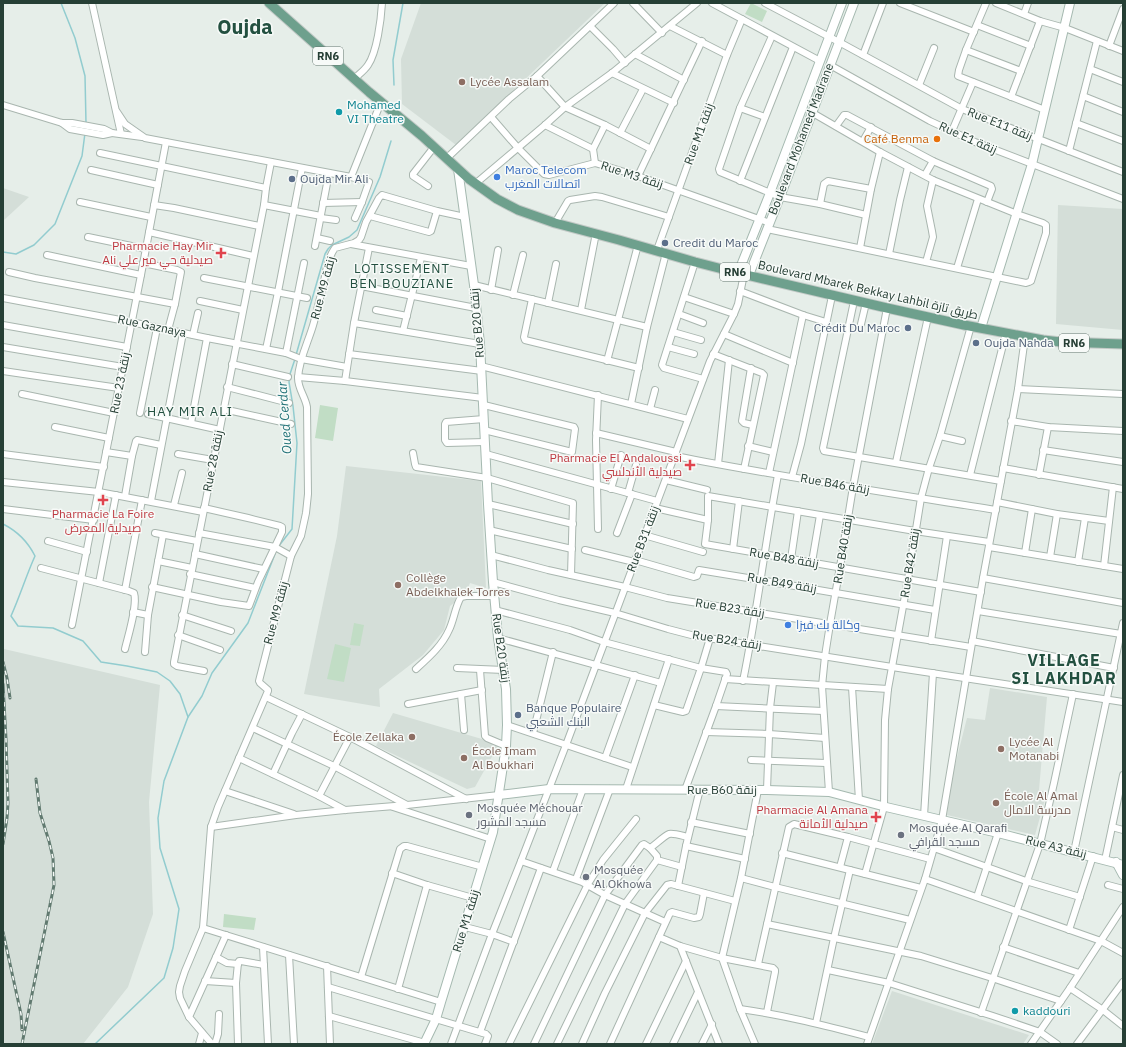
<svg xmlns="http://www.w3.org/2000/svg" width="1126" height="1047" viewBox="0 0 1126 1047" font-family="'IBM Plex Sans',Cairo,sans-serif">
<rect width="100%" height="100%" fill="#e6eee9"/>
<g fill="#d4ded8">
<path d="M 421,3 L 605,3 L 456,145 L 402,104 L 401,59 Z"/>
<path d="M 3,188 L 29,197 L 3,221 Z"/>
<path d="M 1058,205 L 1123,209 L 1123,330 L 1056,324 Z"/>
<path d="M 346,466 L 481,481 L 486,588 L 470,583 L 466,593 L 450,606 L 444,630 L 423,655 L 379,689 L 380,707 L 304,694 L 337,536 Z"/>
<path d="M 3,646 L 4,649 L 160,685 L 149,802 L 153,914 L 128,987 L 83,1044 L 3,1044 Z"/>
<path d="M 990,688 L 1047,697 L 1039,790 L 1047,792 L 1035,835 L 947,815 L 952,777 L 967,718 L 985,720 Z"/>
<path d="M 393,713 L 499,744 L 475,787 L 467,789 L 376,746 Z"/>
<path d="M 892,991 L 1029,1035 L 1023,1044 L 872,1044 Z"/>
</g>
<g fill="#c1ddc5">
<path d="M 751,3 L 767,11 L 762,22 L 745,14 Z"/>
<path d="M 320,405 L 338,408 L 333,441 L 315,438 Z"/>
<path d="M 354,623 L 364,625 L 360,646 L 350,645 Z"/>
<path d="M 335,644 L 351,648 L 344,682 L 327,679 Z"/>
<path d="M 224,914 L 256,918 L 254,930 L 223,927 Z"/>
</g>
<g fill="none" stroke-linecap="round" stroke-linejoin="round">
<g stroke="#92cccf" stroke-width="1.5">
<path d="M 61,3 L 75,38 L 85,76 L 86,123"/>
<path d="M 394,85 L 393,60 L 403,3"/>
<path d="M 3,252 L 16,254 L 34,245 L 55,224 L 82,156 L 85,133"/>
<path d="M 296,355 L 325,254 L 328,249 L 332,245 L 349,237 L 357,230 L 380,177 L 391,141"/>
<path d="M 3,524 C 17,531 28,542 35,556 C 26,576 20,596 11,616 L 18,626 L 53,628 L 83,641 L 101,662 L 127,666 L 157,672 L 170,681 L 180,694 L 188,717 L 164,781 L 158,818 L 160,848 L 179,909 L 173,948 L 164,978 L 95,1044"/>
<path d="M 278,547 L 292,529 L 297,443 L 293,406 L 289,382 L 290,374 L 295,359"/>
<path d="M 188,717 L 202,696 L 212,673 L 248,623 L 275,554"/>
</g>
<defs>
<g id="street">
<path d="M 92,3 L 121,134"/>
<path d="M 633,3 L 662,33"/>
<path d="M 712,3 L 820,61"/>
<path d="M 765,3 L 839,42 L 962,109 L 1123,172"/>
<path d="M 900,3 L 974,32"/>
<path d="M 986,3 L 966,50 L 959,70 L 958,76 L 1045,110"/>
<path d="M 996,3 L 1040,21 L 1065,28 L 1123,51"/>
<path d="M 1024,14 L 1028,3"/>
<path d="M 977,25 L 1031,46"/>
<path d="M 590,26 L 613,49 L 625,63"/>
<path d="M 670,26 L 727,55"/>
<path d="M 772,36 L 740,108 L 719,169 L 720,172 L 780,197 L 820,204 L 866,215"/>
<path d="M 1109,46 L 1123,9"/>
<path d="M 966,50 L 1021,71"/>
<path d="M 635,54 L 684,80"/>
<path d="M 863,55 L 883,3"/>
<path d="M 830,65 L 930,121 L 975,142 L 1123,199"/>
<path d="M 1090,69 L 1123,82"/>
<path d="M 612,73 L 674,103"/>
<path d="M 537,76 L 565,107 L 605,125 L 651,149"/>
<path d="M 354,79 C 358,75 364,71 368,65 C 377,52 381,20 382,3"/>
<path d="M 919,85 L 934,48"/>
<path d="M 1083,96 L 1123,112"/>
<path d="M 1011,97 L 1040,21"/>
<path d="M 3,105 L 62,123 L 72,123 L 104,129 L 112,133 L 142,137"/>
<path d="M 740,108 L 765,117"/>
<path d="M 117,112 L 125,124 L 145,138 L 351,177 L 369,182 L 362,202 L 355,218"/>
<path d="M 491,117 L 518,148 L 544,174 L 549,175 L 595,163 L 638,176 L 770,223"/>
<path d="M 62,123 L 70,129 L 103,135 L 112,133"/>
<path d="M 1076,123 L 1123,141"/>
<path d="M 545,125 L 593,149"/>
<path d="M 836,126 L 844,115 L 847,115 L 933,161 L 991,186 L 992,189 L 987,202"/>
<path d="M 952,131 L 973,82"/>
<path d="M 620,133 L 643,89"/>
<path d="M 863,141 L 871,127"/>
<path d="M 1069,151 L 1097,41"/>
<path d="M 100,153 L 266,188"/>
<path d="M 447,158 L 509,99 L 537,76 L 614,3"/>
<path d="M 595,163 L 593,149 L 605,125"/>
<path d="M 91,170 L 158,185"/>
<path d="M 925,175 L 933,161"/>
<path d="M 638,176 L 702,41"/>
<path d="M 351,177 L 381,102"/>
<path d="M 740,181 L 793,47"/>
<path d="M 475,184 L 545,125 L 565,107 L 612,73 L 697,3"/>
<path d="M 428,186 L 413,176 L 413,174 L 434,147"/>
<path d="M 80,202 L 151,217"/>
<path d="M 323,203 L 362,202"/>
<path d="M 820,204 L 824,184 L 828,181 L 871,189"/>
<path d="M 154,205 L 174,208 L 259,226"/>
<path d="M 264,205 L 321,216"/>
<path d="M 370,216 L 429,232 L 431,231 L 437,211"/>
<path d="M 321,218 L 336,220"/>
<path d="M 555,223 L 568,201 L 570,200 L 595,196 L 602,197 L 669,217"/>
<path d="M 767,229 L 1026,283 L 1029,282 L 1031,281 L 1046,233 L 1046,225 L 1043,223 L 1017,214 L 933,180 L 880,152 L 811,112"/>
<path d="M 149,232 L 253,256"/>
<path d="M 88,237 L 146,249"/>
<path d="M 317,238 L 330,241"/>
<path d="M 351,244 L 471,266"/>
<path d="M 315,246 L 329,173"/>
<path d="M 860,248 L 871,189 L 880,152"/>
<path d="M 657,250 L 727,55 L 742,19"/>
<path d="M 889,254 L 900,200 L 908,167"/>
<path d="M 47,255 L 141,275"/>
<path d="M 695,262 L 662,365 L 664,368 L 703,379"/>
<path d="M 926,262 L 933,237 L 932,231 L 927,206 L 933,180"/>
<path d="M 143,263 L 177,270 L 181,272 L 175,304 L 168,330"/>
<path d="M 957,268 L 978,199"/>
<path d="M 9,272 L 35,278 L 175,304"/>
<path d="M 204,278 L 307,298"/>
<path d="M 474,285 L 647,327"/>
<path d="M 361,286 L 476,308"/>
<path d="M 491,290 L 498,250"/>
<path d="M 740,291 L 803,315 L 826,322"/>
<path d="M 513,295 L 523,255"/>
<path d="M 684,297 L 734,314"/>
<path d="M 3,298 L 131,322 L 207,338 L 286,353 L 301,359 L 347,367"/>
<path d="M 532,299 L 524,337 L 525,340 L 639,368"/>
<path d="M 200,301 L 243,310"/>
<path d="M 854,301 L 823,448 L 824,451 L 1001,481"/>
<path d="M 548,303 L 556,264"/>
<path d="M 376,310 L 407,316"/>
<path d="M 581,310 L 596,233"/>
<path d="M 679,314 L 703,323"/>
<path d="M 354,323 L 480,344"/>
<path d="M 861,324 L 866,303"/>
<path d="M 3,325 L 127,347"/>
<path d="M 403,331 L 421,258"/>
<path d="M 673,332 L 701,340"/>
<path d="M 724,334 L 793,363"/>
<path d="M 193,335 L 198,313"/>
<path d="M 3,347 L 123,367"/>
<path d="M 668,347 L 694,354"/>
<path d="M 266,349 L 278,292 L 302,168"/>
<path d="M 286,353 L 304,263"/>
<path d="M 349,354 L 482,371"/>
<path d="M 713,354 L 762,373 L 764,375 L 744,469"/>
<path d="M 607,361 L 638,245"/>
<path d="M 232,364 L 288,377"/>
<path d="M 481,366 L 688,419"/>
<path d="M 751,368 L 742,421 L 744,423 L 753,425"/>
<path d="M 3,371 L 119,388"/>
<path d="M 298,377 L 345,381 L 483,398"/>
<path d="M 345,381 L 354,323 L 369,248"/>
<path d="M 227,387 L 289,403"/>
<path d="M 1018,389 L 1123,394"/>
<path d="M 22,394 L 114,413"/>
<path d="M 631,404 L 647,327 L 666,253"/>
<path d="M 484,405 L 574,427 L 575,429 L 572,452 L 484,430"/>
<path d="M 223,409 L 291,424"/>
<path d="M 650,409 L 655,390"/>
<path d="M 140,413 L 157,328"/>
<path d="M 148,414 L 220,430"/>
<path d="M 484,419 L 446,422 L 445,424 L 445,440 L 447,443 L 485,442"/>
<path d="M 1011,421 L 1048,427 L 1123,431"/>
<path d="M 191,423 L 207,338"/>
<path d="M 55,427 L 109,438"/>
<path d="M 596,433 L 676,452"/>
<path d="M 940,436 L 962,441"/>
<path d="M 748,446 L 773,452"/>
<path d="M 1043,450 L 1123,462"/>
<path d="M 106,452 L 132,456"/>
<path d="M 413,453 L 415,464 L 416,467 L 487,478 L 573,503 L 571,575"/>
<path d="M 3,454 L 104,467"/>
<path d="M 178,454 L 213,460"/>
<path d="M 486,454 L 657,501"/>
<path d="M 675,456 C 781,477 889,493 996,510"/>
<path d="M 896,462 L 928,317"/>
<path d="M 718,464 L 729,360"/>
<path d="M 1003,468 L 1123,489"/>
<path d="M 769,473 L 803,315"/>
<path d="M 970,475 L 1006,333"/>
<path d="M 1039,475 L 1048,427"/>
<path d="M 792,477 L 801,444 L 832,296"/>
<path d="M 666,480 L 707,490"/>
<path d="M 3,482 L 99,492 L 203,512"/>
<path d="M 611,489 L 621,455"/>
<path d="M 628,493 L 636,465"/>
<path d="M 125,496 L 132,456 L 136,441 L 137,440 L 161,445"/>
<path d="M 151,501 L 183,333"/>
<path d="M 997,502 L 1057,514 L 1109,521"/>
<path d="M 488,504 L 573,524"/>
<path d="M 174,505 L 182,473"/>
<path d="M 655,508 L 708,520"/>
<path d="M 3,509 L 94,520"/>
<path d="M 598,529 L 596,440 L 598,395"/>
<path d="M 489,530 L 572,549"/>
<path d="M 155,533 L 197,541"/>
<path d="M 199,533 L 275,547 L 291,556"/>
<path d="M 617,533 L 632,494"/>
<path d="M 644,535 L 703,552"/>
<path d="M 48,541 L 87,552"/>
<path d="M 989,547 L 1123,569"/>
<path d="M 733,549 L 739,501"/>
<path d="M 585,550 L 634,562"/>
<path d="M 1025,553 L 1032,509"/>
<path d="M 195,554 L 263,569"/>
<path d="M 491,555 L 548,570 L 625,587 L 667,598 L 971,647"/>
<path d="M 1050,557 L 1057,514"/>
<path d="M 791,559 L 798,511"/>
<path d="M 635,560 L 694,577 L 697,576 L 699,570 L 760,580 L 935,610"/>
<path d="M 158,561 L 192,568"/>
<path d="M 812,562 L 820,515"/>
<path d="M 1078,562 L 1085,518"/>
<path d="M 1104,566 L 1113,487"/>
<path d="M 41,568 L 129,591 L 134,593 C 138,605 128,636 125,649"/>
<path d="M 190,574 L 255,588"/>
<path d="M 983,578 L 1123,603"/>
<path d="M 493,582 L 559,600 L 615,613 L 668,629 L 695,636 L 892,667 L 1123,702"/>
<path d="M 99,583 L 116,495"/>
<path d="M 152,587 L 221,602 L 249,606 L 258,582 L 282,532 L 282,527 L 280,526 L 248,518 L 204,508"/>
<path d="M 125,590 L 142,500"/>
<path d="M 981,592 L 705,544 L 708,520 L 708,496 L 915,531 L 989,542"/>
<path d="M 495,610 L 570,630 L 604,642 L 701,668 L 726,672 L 727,674 L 716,706 L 685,790"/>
<path d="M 978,611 L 1121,634"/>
<path d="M 133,612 L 148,615"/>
<path d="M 182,615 L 231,631"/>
<path d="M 72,625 L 141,275 L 166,142"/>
<path d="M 178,635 L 220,650"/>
<path d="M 498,638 L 661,683"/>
<path d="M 931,641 L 947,536"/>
<path d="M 972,641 L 1114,668"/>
<path d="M 145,652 L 148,615 L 163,535"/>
<path d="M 457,668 L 504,670"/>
<path d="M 416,669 C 428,658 442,646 449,630 C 454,620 455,607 461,597 L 466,596 L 494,596"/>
<path d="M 480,670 L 485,736 L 487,738 L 506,746"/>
<path d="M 204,671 L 177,666 L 174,664 L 174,662 L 264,205 L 266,188 L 271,162"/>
<path d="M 725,679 L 888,689"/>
<path d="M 743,681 C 757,613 765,543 778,475"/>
<path d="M 852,687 L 859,800"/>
<path d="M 461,694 L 464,730"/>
<path d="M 266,697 L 350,737 L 466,799"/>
<path d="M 408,704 L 482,690"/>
<path d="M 654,705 L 683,712 L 686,711 L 701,668 L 710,638"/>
<path d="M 716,706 L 823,711"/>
<path d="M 507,725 L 632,767"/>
<path d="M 253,728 L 334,766 L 407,805"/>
<path d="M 706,732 L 769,734 L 825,738"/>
<path d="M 533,733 L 553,652"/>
<path d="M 239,758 L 319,796 L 345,810"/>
<path d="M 605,758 L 635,675"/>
<path d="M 751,760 L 826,763"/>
<path d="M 273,774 L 292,733 L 302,714"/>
<path d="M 626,789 L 669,659"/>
<path d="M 767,790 L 770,708 L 773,683"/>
<path d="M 225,791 L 294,814"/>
<path d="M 829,792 L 822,686 L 825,656 L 830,624 L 840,567 L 853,487 L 887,308"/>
<path d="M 319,796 L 350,737"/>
<path d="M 393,807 L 491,839"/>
<path d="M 924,816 L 933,673"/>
<path d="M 691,822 L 750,834"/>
<path d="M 211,827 L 296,815 L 345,810 L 407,805 L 499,795"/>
<path d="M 1112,827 L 1123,830"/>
<path d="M 686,846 L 745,859"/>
<path d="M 934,848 L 1026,881 L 1080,897"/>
<path d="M 1074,852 L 1123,623"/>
<path d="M 782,853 L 921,888"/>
<path d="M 657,860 L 682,867"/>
<path d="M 1105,860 L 1123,775"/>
<path d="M 521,861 L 582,882 L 605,895 L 665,922"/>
<path d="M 840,867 L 848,837"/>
<path d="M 553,871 L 583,789"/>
<path d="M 392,873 L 427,885 L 473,898"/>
<path d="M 865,874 L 884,807 L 885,720 L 888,689 L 908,579 L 921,498 L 929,468 L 940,436 L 971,326"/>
<path d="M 741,878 L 775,887 L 910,920"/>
<path d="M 576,879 L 610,789"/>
<path d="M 925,879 L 1101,941 L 1123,953"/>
<path d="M 1108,885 L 1123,889"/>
<path d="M 678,886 L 686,846 L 700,789"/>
<path d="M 977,897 L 998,833"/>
<path d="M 767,924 L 921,956 L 992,978 L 1061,1001"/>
<path d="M 465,927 L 492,934 L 514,942"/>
<path d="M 203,928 L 441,1002"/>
<path d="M 1069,930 L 1093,856"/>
<path d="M 659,937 L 680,946 L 722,958 L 773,968 L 775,970 L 775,972 L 767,1012"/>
<path d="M 680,946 L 719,1044"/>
<path d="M 263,947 L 268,1044"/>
<path d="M 1003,947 L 1079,973"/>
<path d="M 289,955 L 294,1044"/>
<path d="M 216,957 L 227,963 L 238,964"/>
<path d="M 758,964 L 789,827 L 794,824 L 848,837 L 930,859"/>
<path d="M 327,966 L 330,1044"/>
<path d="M 828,970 L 889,983 L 993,1016 L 1040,1032 L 1057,1044"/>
<path d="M 361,977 L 400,849 L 404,846 L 407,846 L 483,867"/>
<path d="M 205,981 L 236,983"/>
<path d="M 328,987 L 486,1034 L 488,1036 L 485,1044"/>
<path d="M 1070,988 L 1103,1010 L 1123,1026"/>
<path d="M 398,989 L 427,885"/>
<path d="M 740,1009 C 784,1015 827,1026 869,1037"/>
<path d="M 981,1013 L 1040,844 L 1054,783 L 1073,694"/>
<path d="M 329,1016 L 425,1043"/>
<path d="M 189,1017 L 180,998 L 179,992 L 180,986 L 185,971 L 203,928 L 211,827 L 218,807 L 268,691 L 268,690 L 260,683 L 259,681 L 291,556 L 301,536 L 306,513 L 308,494 L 307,407 C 305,396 298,389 298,378 C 299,358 309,341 314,322 C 317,310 320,298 323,286 C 326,273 327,259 335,248 L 354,243 L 359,240 L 361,237 L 366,222 L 379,198 L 382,195 L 437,211 L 465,217"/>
<path d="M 816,1023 L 834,938 L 850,870"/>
<path d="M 480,1032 L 541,868"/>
<path d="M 199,1044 L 202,1033"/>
<path d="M 212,1044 L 189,1017 L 226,935"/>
<path d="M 215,1044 L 218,1034 L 219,1014"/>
<path d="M 238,1044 L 236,983 L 238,963 L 239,961 L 241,961 L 264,965"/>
<path d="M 451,1044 L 492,934 L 521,861 L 566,745 L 710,361 L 734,314 L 738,304 L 743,279 L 749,275"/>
<path d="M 509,1044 L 588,884 L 603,860 L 636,819"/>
<path d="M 534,1044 L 605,895 L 642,845 L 644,844 L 650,848 C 655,845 664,836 669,834 C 674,833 683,836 688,837"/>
<path d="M 557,1044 L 625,904 L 657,860 L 657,856 L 650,848"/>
<path d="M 582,1044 L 605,993 L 645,913 L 667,885 L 671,884 L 735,901"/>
<path d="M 610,1044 L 670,913 L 672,912 L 694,918 L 699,917 L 700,914 L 704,893"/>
<path d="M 646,1044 L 686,961"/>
<path d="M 673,1044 L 698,992"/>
<path d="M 702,1044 L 712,1024"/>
<path d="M 755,1044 L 740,1009 L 722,958 L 741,878 L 758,790"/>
<path d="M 867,1044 L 925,879 L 942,820 L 983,578 L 1018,389 L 1025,337"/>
<path d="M 1031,1044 L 1070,988 L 1123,907"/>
<path d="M 1077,1044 L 1123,982"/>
</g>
<g id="secondary">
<path d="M 738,273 L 770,193 L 842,3"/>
<path d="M 749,275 L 780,197 L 854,3"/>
<path d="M 981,328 L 1032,164 L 1070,3"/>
<path d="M 499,795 L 549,789 L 767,790 L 829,792 L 886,807 L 998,833 L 1123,865"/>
<path d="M 1116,862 L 1123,875"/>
<path d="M 424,1044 L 436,1019 L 441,1002 L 493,832 L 506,746 L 507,725 L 506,689 L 498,638 L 493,582 L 488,504 L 480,344 L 474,285 L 458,169"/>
</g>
<path id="primary" d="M 269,3 L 369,92 L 422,136 L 469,179 L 497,199 L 518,210 L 555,223 L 619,240 L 695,262 L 738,273 L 887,308 L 964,325 L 1043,340 L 1061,342 L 1123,344"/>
</defs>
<use href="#street" stroke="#a9b6af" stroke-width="8"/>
<use href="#secondary" stroke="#a5b9b0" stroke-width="10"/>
<use href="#primary" stroke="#c2c9c6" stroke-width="11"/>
<use href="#street" stroke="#fff" stroke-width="6"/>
<use href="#secondary" stroke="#fff" stroke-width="8"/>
<use href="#primary" stroke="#6ea08d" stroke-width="9"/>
<defs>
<g id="rail">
<path d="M 3,662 L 7,678 L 10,698"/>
<path d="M 3,684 L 6,739 L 8,803 L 7,818 L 3,844"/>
<path d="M 3,932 L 21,1014 L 22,1030"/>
<path d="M 22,1044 L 54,885 L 53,858 L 49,841 L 40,813 L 36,779"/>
</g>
</defs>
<use href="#rail" stroke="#617a70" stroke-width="3"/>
<use href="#rail" stroke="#f7faf8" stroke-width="1.5" stroke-dasharray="4.5" stroke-linecap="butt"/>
</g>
<g fill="#8d6e63" stroke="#f7faf8" stroke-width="1.5">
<circle cx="462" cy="82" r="4"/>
<circle cx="398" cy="585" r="4"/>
<circle cx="412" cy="737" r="4"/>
<circle cx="1001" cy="749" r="4"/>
<circle cx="464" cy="758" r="4"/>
<circle cx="996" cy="803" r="4"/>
</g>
<g fill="#0f9aa8" stroke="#f7faf8" stroke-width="1.5">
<circle cx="339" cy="112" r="4"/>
<circle cx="1015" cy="1011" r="4"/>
</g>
<circle fill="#e8710a" stroke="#f7faf8" stroke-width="1.5" cx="937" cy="139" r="4"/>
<g fill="#3f7fe0" stroke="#f7faf8" stroke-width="1.5">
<circle cx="497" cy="177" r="4"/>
<circle cx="788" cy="625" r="4"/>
</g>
<g fill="#5c6f8a" stroke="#f7faf8" stroke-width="1.5">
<circle cx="292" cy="179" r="4"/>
<circle cx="665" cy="243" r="4"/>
<circle cx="908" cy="328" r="4"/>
<circle cx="976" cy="343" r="4"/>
<circle cx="518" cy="715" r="4"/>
</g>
<g fill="#e0444e" stroke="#f7faf8" stroke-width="1.5">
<path d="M219 247h4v4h4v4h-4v4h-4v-4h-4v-4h4z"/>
<path d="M688 459h4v4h4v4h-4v4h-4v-4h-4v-4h4z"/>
<path d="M101 494h4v4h4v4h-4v4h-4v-4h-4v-4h4z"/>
<path d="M874 811h4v4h4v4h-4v4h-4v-4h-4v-4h4z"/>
</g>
<g fill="#6b7280" stroke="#f7faf8" stroke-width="1.5">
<circle cx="469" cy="815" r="4"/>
<circle cx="901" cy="835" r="4"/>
<circle cx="586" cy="877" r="4"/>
</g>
<g text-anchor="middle" stroke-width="3" stroke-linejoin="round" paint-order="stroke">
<g fill="#f7faf8" stroke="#657770" stroke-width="1">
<rect x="313" y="47" width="30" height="18" rx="3"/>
<rect x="720" y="263" width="30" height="18" rx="3"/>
<rect x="1059" y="334" width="30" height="18" rx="3"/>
</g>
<g font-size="11" font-weight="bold" fill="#263f35">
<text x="328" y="60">RN6</text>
<text x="735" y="276">RN6</text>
<text x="1074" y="347">RN6</text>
</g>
<g font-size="12" fill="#785e54" stroke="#f7faf8" text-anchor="start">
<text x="470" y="86">Lycée Assalam</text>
<text x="406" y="582">Collège<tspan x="406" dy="14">Abdelkhalek Torres</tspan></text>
<text x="404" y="741" text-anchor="end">École Zellaka</text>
<text x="1009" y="746">Lycée Al<tspan x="1009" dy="14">Motanabi</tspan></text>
<text x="472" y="755">École Imam<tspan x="472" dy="14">Al Boukhari</tspan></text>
<text x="1004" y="800">École Al Amal<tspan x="1004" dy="14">مدرسة الامال</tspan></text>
</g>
<g font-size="12" fill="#0d838f" stroke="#f7faf8" text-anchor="start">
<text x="347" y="109">Mohamed<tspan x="347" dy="14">VI Theatre</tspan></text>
<text x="1023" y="1015">kaddouri</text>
</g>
<g font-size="12" fill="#263f35" stroke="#f7faf8">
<text transform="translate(1000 124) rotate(22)" y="4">Rue E11 زنقة</text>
<text transform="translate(699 134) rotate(-70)" y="4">Rue M1 زنقة</text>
<text transform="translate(968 138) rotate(24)" y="4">Rue E1 زنقة</text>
<text transform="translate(801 139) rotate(-69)" y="4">Boulevard Mohamed Madrane</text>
<text transform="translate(632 175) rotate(18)" y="4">Rue M3 زنقة</text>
<text transform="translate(323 288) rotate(-75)" y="4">Rue M9 زنقة</text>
<text transform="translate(868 290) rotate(13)" y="4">Boulevard Mbarek Bekkay Lahbil طريق تازة</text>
<text transform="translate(477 323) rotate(-95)" y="4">Rue B20 زنقة</text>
<text transform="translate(152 326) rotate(12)" y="4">Rue Gaznaya</text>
<text transform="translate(120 383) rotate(-79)" y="4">Rue 23 زنقة</text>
<text transform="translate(213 461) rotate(-79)" y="4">Rue 28 زنقة</text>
<text transform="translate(835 484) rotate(10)" y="4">Rue B46 زنقة</text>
<text transform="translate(643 539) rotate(-69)" y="4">Rue B31 زنقة</text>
<text transform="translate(843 549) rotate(-81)" y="4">Rue B40 زنقة</text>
<text transform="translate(784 558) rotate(10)" y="4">Rue B48 زنقة</text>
<text transform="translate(910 563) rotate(-81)" y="4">Rue B42 زنقة</text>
<text transform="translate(782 583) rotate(10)" y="4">Rue B49 زنقة</text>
<text transform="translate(730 608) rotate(9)" y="4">Rue B23 زنقة</text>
<text transform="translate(276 613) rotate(-75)" y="4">Rue M9 زنقة</text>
<text transform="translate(727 640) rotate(9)" y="4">Rue B24 زنقة</text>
<text transform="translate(501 648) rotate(82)" y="4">Rue B20 زنقة</text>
<text x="722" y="794">Rue B60 زنقة</text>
<text transform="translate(1056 847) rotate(14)" y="4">Rue A3 زنقة</text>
<text transform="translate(466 921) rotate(-73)" y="4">Rue M1 زنقة</text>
</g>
<g font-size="12" fill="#c56008" stroke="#f7faf8" text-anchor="end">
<text x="929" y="143">Café Benma</text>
</g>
<g font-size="12" fill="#366cbe" stroke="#f7faf8" text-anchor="start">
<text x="505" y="174">Maroc Telecom<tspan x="505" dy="14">اتصالات المغرب</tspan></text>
<text x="796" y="629">وكالة بك فيزا</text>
</g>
<g font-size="12" fill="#4e5e75" stroke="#f7faf8" text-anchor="start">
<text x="300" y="183">Oujda Mir Ali</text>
<text x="673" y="247">Credit du Maroc</text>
<text x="900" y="332" text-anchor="end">Crédit Du Maroc</text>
<text x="984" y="347">Oujda Nahda</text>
<text x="526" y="712">Banque Populaire<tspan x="526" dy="14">البنك الشعبي</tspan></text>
</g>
<g font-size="12" fill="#be3a42" stroke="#f7faf8" text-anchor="end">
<text x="213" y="250">Pharmacie Hay Mir<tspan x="213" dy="14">Ali صيدلية حي مير علي</tspan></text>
<text x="682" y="462">Pharmacie El Andaloussi<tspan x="682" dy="14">صيدلية الأندلسي</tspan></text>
<text x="103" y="518" text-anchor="middle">Pharmacie La Foire<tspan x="103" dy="14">صيدلية المعرض</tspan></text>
<text x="868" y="814">Pharmacie Al Amana<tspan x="868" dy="14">صيدلية الأمانة</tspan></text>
</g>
<g font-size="12" fill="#5b616d" stroke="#f7faf8" text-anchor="start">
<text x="477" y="812">Mosquée Méchouar<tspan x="477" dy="14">مسجد المشور</tspan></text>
<text x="909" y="832">Mosquée Al Qarafi<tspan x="909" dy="14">مسجد القرافي</tspan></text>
<text x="594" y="874">Mosquée<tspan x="594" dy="14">Al Okhowa</tspan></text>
</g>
<g font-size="13" letter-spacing="1" fill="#235040" stroke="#f7faf8">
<text x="402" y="273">LOTISSEMENT<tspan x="402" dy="15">BEN BOUZIANE</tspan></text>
<text x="190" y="416">HAY MIR ALI</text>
</g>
<g font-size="13" font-style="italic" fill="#237378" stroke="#f7faf8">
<text transform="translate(284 418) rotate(-94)" y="5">Oued Cerdar</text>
</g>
<g font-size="16" font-weight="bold" letter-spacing="1" fill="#235040" stroke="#f7faf8">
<text x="1064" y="666">VILLAGE<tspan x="1064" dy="18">SI LAKHDAR</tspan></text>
</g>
<g font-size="20" font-weight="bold" fill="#235040" stroke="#f7faf8">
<text x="245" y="34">Oujda</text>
</g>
</g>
<rect width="1126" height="1047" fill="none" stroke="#263f35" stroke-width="8"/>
</svg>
